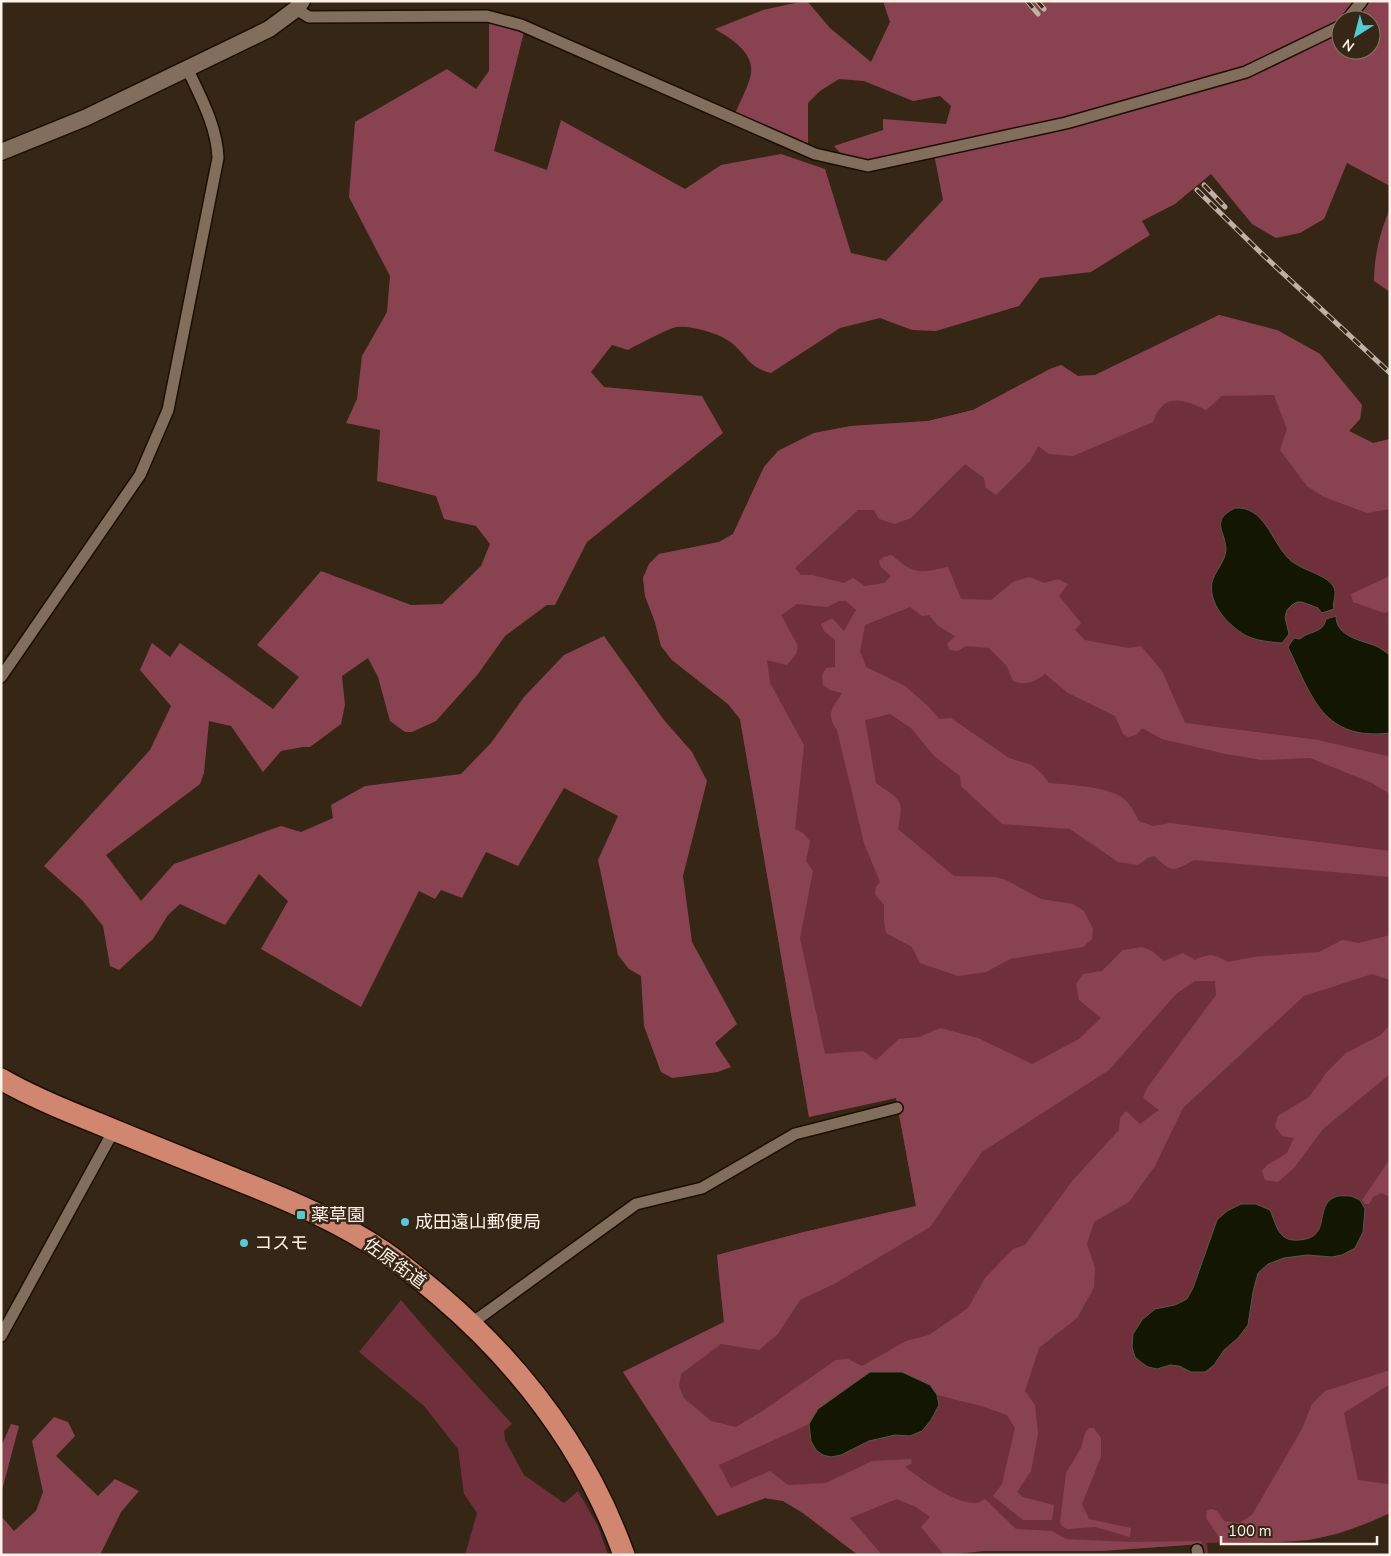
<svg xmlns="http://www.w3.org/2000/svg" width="1391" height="1556" viewBox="0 0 1391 1556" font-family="'Nunito Sans','Noto Sans JP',sans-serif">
<rect width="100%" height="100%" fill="#362616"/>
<g fill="#6f303c">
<path d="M 1219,315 L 1277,330 L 1320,354 L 1362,405 L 1360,419 L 1349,431 L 1373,443 L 1390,439 L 1390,1513 L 1368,1523 L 1338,1534 L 1308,1540 L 1207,1543 L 1208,1555 L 1203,1555 L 1202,1544 L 1101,1551 L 983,1551 L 950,1555 L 858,1555 L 803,1513 L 783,1501 L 765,1498 L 717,1516 L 623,1372 L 724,1322 L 717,1255 L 804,1232 L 916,1206 L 896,1098 L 809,1117 L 740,719 L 728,704 L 672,660 L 661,646 L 655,622 L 645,596 L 643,578 L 649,564 L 659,554 L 719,542 L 733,534 L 764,467 L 778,451 L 814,433 L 851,426 L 928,421 L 973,410 L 1050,369 L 1061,365 L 1078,376 L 1095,375 Z"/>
<path d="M 401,1300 L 431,1335 L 512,1424 L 504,1431 L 505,1440 L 524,1475 L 564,1503 L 578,1491 L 598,1526 L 608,1555 L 465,1555 L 477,1513 L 464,1494 L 458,1449 L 424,1406 L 359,1352 Z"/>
</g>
<g fill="#894350" fill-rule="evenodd">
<path d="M 804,1 L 807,1 L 830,28 L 871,62 L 890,22 L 883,1 L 1390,1 L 1390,186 L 1347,163 L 1324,219 L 1300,233 L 1276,238 L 1252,224 L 1211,174 L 1175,204 L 1142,221 L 1150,235 L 1091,272 L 1040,278 L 1019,306 L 936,331 L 912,330 L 880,318 L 840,328 L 771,373 C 747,367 746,353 729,341 C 718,333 690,325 677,327 C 669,328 637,345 628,350 L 612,345 L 591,372 L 604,387 L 702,396 L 723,433 L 587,542 L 555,605 L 547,605 L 505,636 L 478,674 L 436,721 L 412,732 L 405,732 L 390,721 L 378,677 L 368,658 L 342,676 L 345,705 L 341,724 L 310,747 L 303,747 L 281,751 L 263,772 L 231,726 L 209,721 L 204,773 L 200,784 L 106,855 L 141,901 L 174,864 L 281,826 L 301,832 L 333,818 L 331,805 L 365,786 L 461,774 L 491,743 L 524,697 L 564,655 L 604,636 L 664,720 L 692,752 L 707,781 L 683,876 L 692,942 L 737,1024 L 715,1043 L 731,1067 L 718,1072 L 672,1078 L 661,1072 L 644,1026 L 641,976 L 629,969 L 618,955 L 598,860 L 618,816 L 564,788 L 518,866 L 486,852 L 462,898 L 441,890 L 435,899 L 419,891 L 361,1007 L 261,949 L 288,901 L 259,874 L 225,925 L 180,904 L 168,915 L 153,939 L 119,970 L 110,966 L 103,926 L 82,900 L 44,866 L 150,750 L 171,706 L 140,670 L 152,643 L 170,657 L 180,643 L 273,709 L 299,677 L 257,645 L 321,571 L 411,605 L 442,604 L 481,566 L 490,544 L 476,526 L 444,519 L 436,496 L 377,481 L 380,430 L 346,423 L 357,399 L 362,356 L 387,312 L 390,276 L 349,197 L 355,122 L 447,69 L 476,89 L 489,71 L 489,23 L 502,25 L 524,32 L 494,151 L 547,170 L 561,120 L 685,189 L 721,165 L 781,154 L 825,169 L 851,253 L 886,261 L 943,200 L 933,149 L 864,161 L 843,156 L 834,146 L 883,130 L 883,119 L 946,124 L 951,106 L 940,96 L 913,101 L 864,81 L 839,79 L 820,91 L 808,103 L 808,144 L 735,114 C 739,104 750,83 751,73 C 754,52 730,38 715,29 L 763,10 ZM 1341,20 L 1371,20 L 1371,50 L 1341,50 Z"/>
<path d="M 1390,209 L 1390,292 L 1374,281 C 1374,257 1380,231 1390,209 Z"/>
<path d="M 1219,315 L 1277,330 L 1320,354 L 1362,405 L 1360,419 L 1349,431 L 1373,443 L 1390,439 L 1390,509 L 1367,513 L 1324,497 L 1307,486 L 1280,450 L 1287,429 L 1274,395 L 1222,396 L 1206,410 C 1183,399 1163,392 1153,422 L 1073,456 L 1049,454 L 1038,446 L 1030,461 L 996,495 L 986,488 L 984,478 L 965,464 L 911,518 L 895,524 L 879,519 L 874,510 L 858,510 L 795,568 L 801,575 L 812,575 L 844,583 L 853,578 L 865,586 L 884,583 L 891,576 L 881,567 L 879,561 L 884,557 L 892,555 C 914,575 920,573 948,567 L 961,599 L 991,600 L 1013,582 L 1029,577 L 1044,583 L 1058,579 L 1068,584 L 1059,596 L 1081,623 L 1075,630 L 1085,640 L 1128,648 L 1141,646 L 1162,671 L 1185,723 L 1318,740 L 1387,756 L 1390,758 L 1390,794 L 1372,783 L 1310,758 L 1261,760 L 1226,754 L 1162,739 L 1142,728 L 1136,735 L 1128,737 L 1123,734 L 1115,716 L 1068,693 L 1045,674 C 1034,682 1026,686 1013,681 L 1006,665 L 989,648 L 966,646 L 958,651 L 950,650 L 947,644 L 955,636 L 937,625 L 929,615 L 922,616 L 910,607 L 865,625 L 860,651 L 866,667 L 905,686 L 929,707 L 939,719 L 951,718 L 1009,758 L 1032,765 L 1043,775 L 1049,783 C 1070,785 1101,786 1120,796 C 1129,801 1134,812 1139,821 L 1153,826 L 1170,823 L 1390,851 L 1390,877 L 1194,860 C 1172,872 1173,873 1154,856 L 1148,858 L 1138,865 L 1118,862 L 1070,829 L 1002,824 L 961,786 L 960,776 L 934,756 L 911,728 L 890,714 L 865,720 L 876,783 C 901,801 904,797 898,829 L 954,876 L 995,877 L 1006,880 L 1041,899 L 1073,904 L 1084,911 L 1093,929 L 1092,939 L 1083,947 L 1010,959 L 986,972 L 958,976 L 920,963 L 912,947 L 886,933 L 884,921 L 884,905 L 875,894 L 876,887 L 880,882 L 864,843 L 837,730 C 825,713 833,708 842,693 L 830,690 L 823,685 L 822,675 L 826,668 L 835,667 L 835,640 L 824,631 L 821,624 L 832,618 L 844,631 L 856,610 L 846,601 L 839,601 L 827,607 L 797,604 L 781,615 L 798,646 L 796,654 L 787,665 L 767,660 L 770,683 L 804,745 L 795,829 L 803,833 L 810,841 L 806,861 L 813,871 L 800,938 L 825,1054 L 863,1051 L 876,1060 L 899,1039 L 919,1037 L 940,1028 L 978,1038 L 1032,1064 L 1079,1039 L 1101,1018 L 1079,1000 L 1076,984 L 1083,974 L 1102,971 L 1123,950 L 1142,947 L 1152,951 L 1164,961 L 1183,953 L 1195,960 C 1210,953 1214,954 1228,962 L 1253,957 L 1319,952 L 1342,940 L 1359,943 L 1390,935 L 1390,980 L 1372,974 L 1304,996 L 1183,1108 L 1155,1166 L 1129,1202 L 1094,1222 L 1087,1244 L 1095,1268 L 1094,1288 L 1077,1318 L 1039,1348 L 1025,1391 L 1035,1405 L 1038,1434 L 1031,1471 L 1017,1492 L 1023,1497 L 1054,1505 L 1052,1520 L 1023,1520 L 993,1496 L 1002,1484 L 1015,1428 L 1007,1415 L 981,1406 L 937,1395 L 930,1385 L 835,1398 L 818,1409 L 809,1424 L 719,1465 L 731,1488 L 770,1471 L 788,1485 L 826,1483 L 872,1461 L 911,1459 L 912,1463 L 905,1467 C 924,1481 950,1501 974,1503 C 978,1503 982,1501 985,1499 L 1016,1529 L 1052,1531 L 1066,1539 L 1129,1542 L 1201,1541 L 1202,1544 L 1101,1551 L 983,1551 L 944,1555 L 921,1527 L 930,1517 L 916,1507 L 897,1499 L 850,1518 L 882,1555 L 858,1555 L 803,1513 L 783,1501 L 765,1498 L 717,1516 L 623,1372 L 724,1322 L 717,1255 L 804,1232 L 916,1206 L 896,1098 L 809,1117 L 740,719 L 728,704 L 672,660 L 661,646 L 655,622 L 645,596 L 643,578 L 649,564 L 659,554 L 719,542 L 733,534 L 764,467 L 778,451 L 814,433 L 851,426 L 928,421 L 973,410 L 1050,369 L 1061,365 L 1078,376 L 1095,375 ZM 1195,981 L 1215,981 L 1216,995 L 1147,1088 L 1143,1098 L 1159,1110 L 1140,1124 L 1126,1111 L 1120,1118 L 1119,1130 L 1073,1180 L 1025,1245 L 1013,1249 L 985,1278 L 968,1308 L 929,1335 L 906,1341 L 862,1366 L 848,1359 L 836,1360 L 761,1412 L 736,1427 L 711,1421 L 684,1398 L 679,1386 L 681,1374 L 721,1344 L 759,1350 L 778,1334 L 800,1300 L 834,1284 L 930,1227 L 982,1152 L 1109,1070 L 1176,994 Z"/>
<path d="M 1390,576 L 1390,611 L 1384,613 L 1353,602 L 1351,594 Z"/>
<path d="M 1390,1024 L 1390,1074 L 1323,1129 L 1294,1168 L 1278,1182 L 1265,1180 L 1262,1171 L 1267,1165 L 1287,1153 L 1294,1138 L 1282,1136 L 1275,1126 L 1278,1116 L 1309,1097 L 1327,1072 L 1346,1053 L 1381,1035 Z"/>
<path d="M 1390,1159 L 1390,1194 L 1388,1196 L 1381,1193 L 1373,1197 L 1369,1204 L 1365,1204 L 1362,1200 Z"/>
<path d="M 1390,1370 L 1390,1384 L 1344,1413 L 1358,1480 L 1388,1484 L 1390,1486 L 1390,1513 C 1364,1525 1337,1535 1309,1540 C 1281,1543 1251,1542 1223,1543 L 1206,1518 L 1207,1511 L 1211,1509 L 1217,1511 L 1224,1521 L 1239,1523 L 1252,1515 L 1302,1429 L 1312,1404 L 1325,1391 Z"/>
<path d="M 54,1417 L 68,1422 L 75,1436 L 56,1456 L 98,1496 L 115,1479 L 139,1491 L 121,1512 L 100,1555 L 1,1555 L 1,1516 L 14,1531 L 36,1511 L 43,1492 L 32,1441 Z"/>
<path d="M 11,1424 L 19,1426 L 1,1494 L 1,1447 Z"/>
<path d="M 1089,1428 L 1094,1428 L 1101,1438 L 1101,1457 L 1082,1504 L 1089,1519 L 1131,1528 L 1130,1537 L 1095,1527 L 1067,1529 L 1062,1526 L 1060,1522 L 1066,1473 L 1081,1448 L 1085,1433 Z"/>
</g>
<g fill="#121603" stroke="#585847">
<path d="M 1235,508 C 1264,506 1271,540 1288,558 C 1299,570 1326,574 1333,586 C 1338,593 1332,601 1334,609 L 1322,613 L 1318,608 L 1302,602 L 1297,602 L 1292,605 L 1287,610 L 1285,617 L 1289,634 L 1282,643 C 1270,642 1256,641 1245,635 C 1228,625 1208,604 1212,582 C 1215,571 1225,562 1226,550 C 1226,531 1209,521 1235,508 Z"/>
<path d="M 1336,616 C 1336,637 1361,640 1376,646 C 1381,648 1385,652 1390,655 L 1390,733 C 1323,741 1312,697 1288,647 L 1294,638 L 1300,639 C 1310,630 1323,634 1326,619 Z"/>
<path d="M 1351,1196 L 1360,1200 L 1365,1209 L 1363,1232 L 1355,1248 L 1342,1255 L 1332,1257 L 1307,1255 L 1284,1258 L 1268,1264 L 1258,1273 L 1253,1292 L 1248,1325 L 1238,1338 L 1224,1350 L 1214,1365 L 1205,1372 L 1191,1372 L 1179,1366 L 1170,1365 L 1157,1369 L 1148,1367 L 1142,1363 L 1135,1357 L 1132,1347 L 1133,1334 L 1142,1320 L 1155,1309 L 1175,1305 L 1187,1299 L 1193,1288 L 1217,1220 L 1227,1211 L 1241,1204 L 1256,1204 L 1270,1210 C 1277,1226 1278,1242 1299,1240 C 1333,1238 1313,1206 1335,1197 C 1339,1195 1347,1196 1351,1196 Z"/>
<path d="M 870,1372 L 902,1372 L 930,1385 L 937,1395 L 939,1405 L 931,1420 L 922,1431 L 910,1436 L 895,1435 L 869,1441 L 841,1455 L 831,1457 L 823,1455 L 816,1450 L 811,1441 L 809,1424 L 818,1409 Z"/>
</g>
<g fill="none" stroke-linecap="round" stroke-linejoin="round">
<defs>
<g id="street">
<path d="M 296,9 L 309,17 L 487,16 L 521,25 L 815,154 L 868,166 L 1066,123 L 1246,72 L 1341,26"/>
<path d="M 1347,20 L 1362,1"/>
<path d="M 1,677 L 140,475 L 168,410 L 218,158 C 217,126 200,96 187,68"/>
<path d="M 472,1323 L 636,1204 L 702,1188 L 795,1134 L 897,1108"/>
<path d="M 1,1336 L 114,1130"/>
<path d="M 1197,1550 L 1198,1555"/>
</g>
<path id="secondary" d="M 1,152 L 85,118 L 269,29 L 296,9 L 302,1"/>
<path id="highway" d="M 1,1079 C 32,1097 64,1110 97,1123 C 147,1144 196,1163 245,1183 C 293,1202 342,1223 384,1252 C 403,1265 421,1280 439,1295 C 521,1365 587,1452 624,1555"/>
</defs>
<use href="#street" stroke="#1d0e02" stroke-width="14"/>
<use href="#secondary" stroke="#1d0e02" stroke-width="19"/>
<use href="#highway" stroke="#1d0e02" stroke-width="24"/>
<use href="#street" stroke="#816e5c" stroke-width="11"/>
<use href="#secondary" stroke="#816e5c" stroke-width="16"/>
<use href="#highway" stroke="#d0866f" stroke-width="21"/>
<defs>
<g id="rail">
<path d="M 1027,1 L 1038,14"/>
<path d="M 1037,1 L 1044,9"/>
<path d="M 1204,185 L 1225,207"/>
<path d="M 1197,190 L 1260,252 L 1390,373"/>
</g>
</defs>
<use href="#rail" stroke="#beb1a5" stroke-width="5"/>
<use href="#rail" stroke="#362616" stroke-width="3" stroke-dasharray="9" stroke-linecap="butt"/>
</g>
<g fill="#51ccd3" stroke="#362616" stroke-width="2">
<rect x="296" y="1210" width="10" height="10" rx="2.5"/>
<circle cx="405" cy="1222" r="5"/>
<circle cx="244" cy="1243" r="5"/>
</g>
<g text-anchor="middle" stroke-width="5" stroke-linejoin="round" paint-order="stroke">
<g font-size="18" fill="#fdf2e7" stroke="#362616" text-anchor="start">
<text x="311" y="1221">薬草園</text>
<text x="415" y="1228">成田遠山郵便局</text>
<text x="254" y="1249">コスモ</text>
</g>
<g font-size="18" fill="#fdf2e7" stroke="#362616">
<text transform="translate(395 1263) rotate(36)" y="6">佐原街道</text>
</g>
</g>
<rect width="1391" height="1556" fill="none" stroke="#fdf2e7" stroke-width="5"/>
<g transform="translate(1356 35) rotate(216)"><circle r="24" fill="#362616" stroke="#86786a"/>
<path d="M0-4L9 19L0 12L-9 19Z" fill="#51ccd3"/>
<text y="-8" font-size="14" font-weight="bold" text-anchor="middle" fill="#fdf2e7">N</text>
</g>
<path d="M1221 1536v8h156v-8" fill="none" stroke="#fdf2e7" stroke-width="2.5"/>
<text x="1228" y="1536" font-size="15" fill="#fdf2e7" stroke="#362616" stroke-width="4" paint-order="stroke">100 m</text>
</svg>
